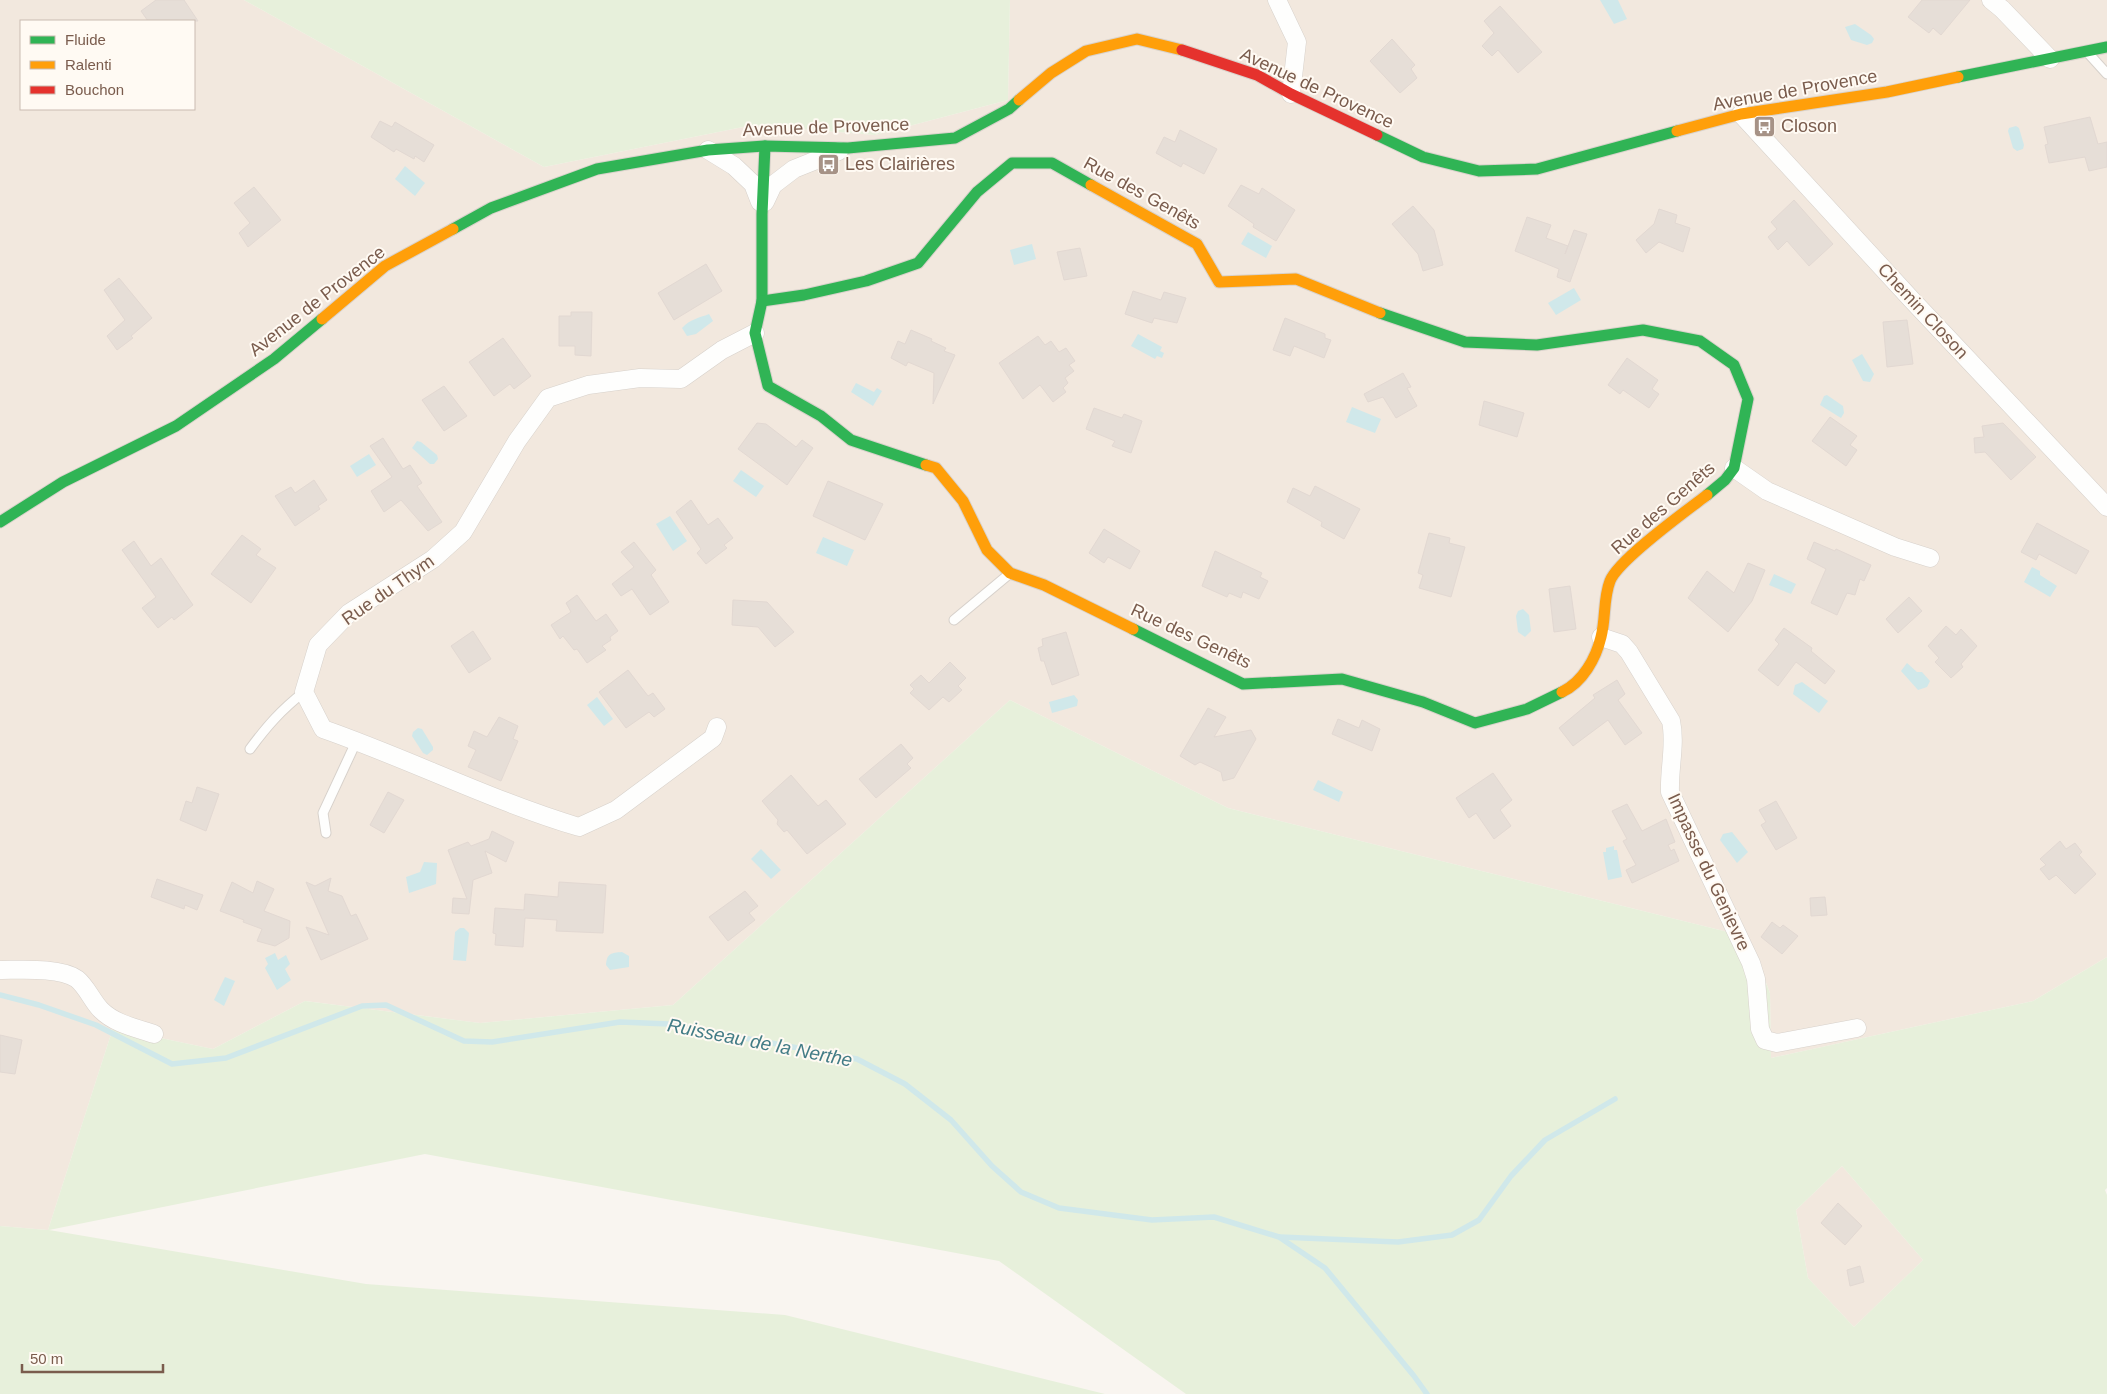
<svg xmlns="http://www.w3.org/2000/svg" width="2107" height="1394" viewBox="0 0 2107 1394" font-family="Helvetica,sans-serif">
<rect width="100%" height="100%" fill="#f9f5f0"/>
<g fill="#f2e8de" fill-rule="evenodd">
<path d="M 0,0 L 244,0 L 544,167 L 753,125 L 875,135 L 1008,100 L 1010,0 L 2107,0 L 2107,957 L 2033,1001 L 1771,1058 L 1770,993 L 1748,937 L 1228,808 L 1010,700 L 673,1005 L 480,1023 L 305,1001 L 213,1049 L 113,1028 L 48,1230 L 0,1226 ZM 21,21 L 194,21 L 194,109 L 21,109 Z"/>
<path d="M 1842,1166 L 1923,1260 L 1854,1327 L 1808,1278 L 1796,1210 Z"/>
</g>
<g fill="#e7f0db" fill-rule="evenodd">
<path d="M 244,0 L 1010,0 L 1008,100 L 875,135 L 753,125 L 544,167 Z"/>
<path d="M 1010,700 L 1228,808 L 1748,937 L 1770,993 L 1771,1058 L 2033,1001 L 2107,957 L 2107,1188 L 2105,1190 L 2107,1195 L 2107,1394 L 1186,1394 L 999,1261 L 425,1154 L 49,1230 L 366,1284 L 785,1315 L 1105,1394 L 0,1394 L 0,1226 L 48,1230 L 113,1028 L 213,1049 L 305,1001 L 480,1023 L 673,1005 ZM 1842,1166 L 1923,1260 L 1854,1327 L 1808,1278 L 1796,1210 Z"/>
</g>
<g fill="#d0e8ea">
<path d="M 1600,0 L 1618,0 L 1627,19 L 1614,24 Z"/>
<path d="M 1855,24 L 1871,35 L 1874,39 L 1872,43 L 1867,45 L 1851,40 L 1845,27 Z"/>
<path d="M 2016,126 L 2019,128 L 2024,145 L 2023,149 L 2017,151 L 2013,148 L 2008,131 L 2009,128 Z"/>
<path d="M 405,166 L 425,183 L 415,196 L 395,179 Z"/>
<path d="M 1248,232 L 1272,246 L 1266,258 L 1241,244 Z"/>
<path d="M 1032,244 L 1036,259 L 1014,265 L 1010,250 Z"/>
<path d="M 1574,288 L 1581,300 L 1556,315 L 1548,303 Z"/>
<path d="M 709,314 L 713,321 L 696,334 L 687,336 L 682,328 C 690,319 699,318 709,314 Z"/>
<path d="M 1138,334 L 1162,347 L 1160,351 L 1164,353 L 1162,358 L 1157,356 L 1155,359 L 1131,346 Z"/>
<path d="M 1862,354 L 1874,374 L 1870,382 L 1863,381 L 1852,360 Z"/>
<path d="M 856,383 L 874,392 L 877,388 L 882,391 L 873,406 L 851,392 Z"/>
<path d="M 1827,395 L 1843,406 L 1844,413 L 1841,418 L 1820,405 L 1824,396 Z"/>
<path d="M 1352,407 L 1381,419 L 1375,433 L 1346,422 Z"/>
<path d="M 417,441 L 421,442 L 437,455 L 438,459 L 434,464 L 430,464 L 412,448 Z"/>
<path d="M 369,454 L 376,465 L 357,477 L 350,466 Z"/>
<path d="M 741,470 L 764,486 L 756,497 L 733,481 Z"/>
<path d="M 670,516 L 687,541 L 673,551 L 656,524 Z"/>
<path d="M 823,537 L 854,550 L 847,566 L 816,553 Z"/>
<path d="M 2032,567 L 2040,571 L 2040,575 L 2057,586 L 2050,597 L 2024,582 Z"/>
<path d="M 1774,574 L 1796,584 L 1791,594 L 1769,585 Z"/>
<path d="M 1523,609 L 1529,615 L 1531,631 L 1525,637 L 1518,632 L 1516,616 L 1518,611 Z"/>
<path d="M 1907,663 L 1917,672 L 1922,672 L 1930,681 L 1927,687 L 1918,690 L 1901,671 Z"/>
<path d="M 1802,682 L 1828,701 L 1819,713 L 1793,694 L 1795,685 Z"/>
<path d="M 1074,695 L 1078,700 L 1077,706 L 1052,713 L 1049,702 Z"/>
<path d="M 597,697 L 613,719 L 604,726 L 587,705 Z"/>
<path d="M 418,728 L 422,729 L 433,747 L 433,750 L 427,755 L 423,753 L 412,736 L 413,732 Z"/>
<path d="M 1318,780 L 1343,792 L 1339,802 L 1313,790 Z"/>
<path d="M 1732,832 L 1748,852 L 1737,863 L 1720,840 L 1723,834 Z"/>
<path d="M 1614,846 L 1614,850 L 1617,850 L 1622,877 L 1608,880 L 1603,852 L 1606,852 L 1606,848 Z"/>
<path d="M 761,849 L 781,870 L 771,879 L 751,859 Z"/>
<path d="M 424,862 L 437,863 L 436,884 L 409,893 L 406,877 L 420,872 Z"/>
<path d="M 460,928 L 464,928 L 469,933 L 466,961 L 453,960 L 455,932 Z"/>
<path d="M 622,952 L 629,956 L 629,967 L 610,970 L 606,965 C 607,953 611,953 622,952 Z"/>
<path d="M 275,953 L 278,960 L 286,955 L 290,964 L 285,969 L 291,980 L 277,990 L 265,968 L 268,964 L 265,958 Z"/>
<path d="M 225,977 L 235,981 L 224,1006 L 214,1000 Z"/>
</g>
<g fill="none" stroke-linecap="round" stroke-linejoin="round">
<g stroke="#d0e8ea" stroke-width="5.5">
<path d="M 0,995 L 39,1005 L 96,1025 L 172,1064 L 226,1058 L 362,1006 L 386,1005 L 464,1041 L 492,1042 L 620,1022 L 669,1024 L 857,1059 L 905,1084 L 951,1120 L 992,1166 L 1021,1192 L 1059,1208 L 1152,1220 L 1214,1217 L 1279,1237 L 1325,1268 L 1414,1376 L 1427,1394"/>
<path d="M 1280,1237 L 1398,1242 L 1452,1235 L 1479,1220 L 1511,1176 L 1545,1140 L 1615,1099"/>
</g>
</g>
<g fill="#e6ded7" stroke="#e2d8d2">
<path d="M 156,0 L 184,0 L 198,21 L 148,21 L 141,11 Z"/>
<path d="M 1922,0 L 1970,0 L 1941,35 L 1933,28 L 1929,33 L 1908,17 Z"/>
<path d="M 1500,6 L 1542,52 L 1518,73 L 1498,50 L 1492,56 L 1482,46 L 1494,33 L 1484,21 Z"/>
<path d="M 1392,39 L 1415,65 L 1411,69 L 1417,78 L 1400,93 L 1370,61 Z"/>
<path d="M 2090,117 L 2098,144 L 2107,142 L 2107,167 L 2089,171 L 2085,157 L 2049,163 L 2045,145 L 2048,144 L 2044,127 Z"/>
<path d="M 380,121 L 392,127 L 395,122 L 434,145 L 424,162 L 415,156 L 414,159 L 396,149 L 394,152 L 371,137 Z"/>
<path d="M 1180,130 L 1217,149 L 1204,174 L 1183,163 L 1181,167 L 1156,153 L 1164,137 L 1175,142 Z"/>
<path d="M 1241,185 L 1259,194 L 1262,188 L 1295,210 L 1276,241 L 1253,227 L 1254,224 L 1228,206 Z"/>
<path d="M 254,187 L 281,220 L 248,247 L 239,233 L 250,223 L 234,203 Z"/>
<path d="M 1794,200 L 1833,244 L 1809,266 L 1787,241 L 1778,250 L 1768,237 L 1777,229 L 1771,222 Z"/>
<path d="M 1413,206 L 1434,230 L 1443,265 L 1423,271 L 1418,254 L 1392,224 Z"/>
<path d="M 1659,209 L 1677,215 L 1675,223 L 1690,228 L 1683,252 L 1659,242 L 1646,253 L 1636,240 L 1654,224 Z"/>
<path d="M 1527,217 L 1551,225 L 1546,238 L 1568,246 L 1565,254 L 1574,230 L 1587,234 L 1570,282 L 1557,277 L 1559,269 L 1515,251 Z"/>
<path d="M 1080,248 L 1087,276 L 1064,280 L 1057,252 Z"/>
<path d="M 706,264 L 722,291 L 674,320 L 658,293 Z"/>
<path d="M 119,278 L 152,318 L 131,336 L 133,338 L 117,350 L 107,336 L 125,320 L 104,290 Z"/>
<path d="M 1133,291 L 1161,300 L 1164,292 L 1186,298 L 1177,323 L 1154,318 L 1152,323 L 1125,314 Z"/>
<path d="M 571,312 L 592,312 L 591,356 L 575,355 L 575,346 L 559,346 L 559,316 L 571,316 Z"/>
<path d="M 1285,318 L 1325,334 L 1325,338 L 1331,340 L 1324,358 L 1294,346 L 1290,356 L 1273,350 Z"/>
<path d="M 1907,320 L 1913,364 L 1887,367 L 1883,322 Z"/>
<path d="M 911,330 L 932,339 L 931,341 L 946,348 L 944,351 L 955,355 L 933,404 L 934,373 L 908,362 L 906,366 L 891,358 L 898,341 L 905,344 Z"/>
<path d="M 1038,336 L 1045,345 L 1051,341 L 1059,352 L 1066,348 L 1075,361 L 1069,365 L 1074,371 L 1065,378 L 1068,383 L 1063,388 L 1066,392 L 1053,402 L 1040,385 L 1023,399 L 999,363 Z"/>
<path d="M 503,338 L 531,376 L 514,389 L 510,384 L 494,396 L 469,362 Z"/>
<path d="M 1627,358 L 1658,380 L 1652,389 L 1659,394 L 1649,408 L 1623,390 L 1620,394 L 1608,385 Z"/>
<path d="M 1403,373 L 1411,387 L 1407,388 L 1417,406 L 1396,418 L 1383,397 L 1368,402 L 1364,394 Z"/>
<path d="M 444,386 L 467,416 L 444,431 L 422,400 Z"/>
<path d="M 1484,401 L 1524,413 L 1517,437 L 1479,425 Z"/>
<path d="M 1094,408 L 1122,418 L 1124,414 L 1142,421 L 1131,453 L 1112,446 L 1115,441 L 1086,429 Z"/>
<path d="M 1830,417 L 1857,436 L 1850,445 L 1857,450 L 1846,466 L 1812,441 Z"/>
<path d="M 757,423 L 766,424 L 796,447 L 802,440 L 813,448 L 787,485 L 738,449 Z"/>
<path d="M 2003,423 L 2036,457 L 2011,480 L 1985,452 L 1975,453 L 1974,438 L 1984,437 L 1982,426 Z"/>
<path d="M 383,438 L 403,469 L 410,465 L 422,483 L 417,486 L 442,522 L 428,531 L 401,500 L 384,512 L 371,491 L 392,477 L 370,446 Z"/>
<path d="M 314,480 L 327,500 L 318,506 L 320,509 L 295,526 L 275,496 L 291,487 L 295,493 Z"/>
<path d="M 828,481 L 883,504 L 865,540 L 813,516 Z"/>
<path d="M 1315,486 L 1360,509 L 1344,539 L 1321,526 L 1322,522 L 1287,502 L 1293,488 L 1310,496 Z"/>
<path d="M 691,500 L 708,525 L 718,518 L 733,538 L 724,545 L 727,548 L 706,564 L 697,553 L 701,549 L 676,512 Z"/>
<path d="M 2037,523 L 2089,551 L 2076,574 L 2039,554 L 2036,560 L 2021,552 Z"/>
<path d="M 1104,529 L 1140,551 L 1130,569 L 1108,557 L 1104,563 L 1089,553 Z"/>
<path d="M 1429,533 L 1450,538 L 1449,543 L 1465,547 L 1451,597 L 1419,588 L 1423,575 L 1418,573 Z"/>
<path d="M 242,535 L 261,549 L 256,555 L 276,568 L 251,603 L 211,574 Z"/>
<path d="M 134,541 L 151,566 L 161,558 L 193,605 L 174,620 L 172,617 L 158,628 L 142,608 L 156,597 L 122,550 Z"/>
<path d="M 634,542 L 656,570 L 651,575 L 669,602 L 650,615 L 632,589 L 621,596 L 612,584 L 634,567 L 621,552 Z"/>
<path d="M 1814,542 L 1835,551 L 1836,549 L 1871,565 L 1864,581 L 1860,579 L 1855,595 L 1847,593 L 1837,615 L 1811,603 L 1826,569 L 1807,559 Z"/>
<path d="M 1215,551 L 1262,573 L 1260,577 L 1268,581 L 1259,599 L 1243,592 L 1241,598 L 1229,593 L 1227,597 L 1202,586 Z"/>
<path d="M 1748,563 L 1765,570 L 1752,601 L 1728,632 L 1688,598 L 1707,571 L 1734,593 Z"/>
<path d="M 1570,586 L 1576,629 L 1554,632 L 1549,589 Z"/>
<path d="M 577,595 L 596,621 L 606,614 L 618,631 L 610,637 L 611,640 L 602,646 L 606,650 L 587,663 L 577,649 L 574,650 L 563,636 L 560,639 L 551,625 L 571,612 L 566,603 Z"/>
<path d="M 1909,597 L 1922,611 L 1898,633 L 1886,619 Z"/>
<path d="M 733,600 L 767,602 L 794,632 L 775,647 L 758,627 L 732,625 Z"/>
<path d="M 1946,626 L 1956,635 L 1961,629 L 1977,646 L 1961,664 L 1963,667 L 1951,678 L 1935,662 L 1939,658 L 1928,646 Z"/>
<path d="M 1784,628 L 1812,648 L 1811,651 L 1835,671 L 1825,684 L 1796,662 L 1778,686 L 1758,670 L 1779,644 L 1775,640 Z"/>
<path d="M 473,631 L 491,659 L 469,673 L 451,646 Z"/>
<path d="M 1066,632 L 1079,675 L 1052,685 L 1044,661 L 1041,661 L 1038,648 L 1043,646 L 1042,639 Z"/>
<path d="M 950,662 L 966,678 L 958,686 L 962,690 L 949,702 L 943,697 L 929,710 L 910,693 L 914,689 L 910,685 L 921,675 L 929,683 Z"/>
<path d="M 628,670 L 648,696 L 653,693 L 665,709 L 654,717 L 649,712 L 626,728 L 599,692 Z"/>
<path d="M 1617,680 L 1625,694 L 1618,700 L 1642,733 L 1625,745 L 1608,720 L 1573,746 L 1559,728 L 1595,698 L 1593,695 Z"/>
<path d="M 1208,708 L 1226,717 L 1214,737 L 1251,730 L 1256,739 L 1234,778 L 1223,781 L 1221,772 L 1200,762 L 1195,765 L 1180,756 Z"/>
<path d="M 499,717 L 518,726 L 513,739 L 518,741 L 501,781 L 468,767 L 476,750 L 468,746 L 474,731 L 487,737 Z"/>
<path d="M 1338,719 L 1359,728 L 1362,720 L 1380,729 L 1372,751 L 1332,734 Z"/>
<path d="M 901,744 L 913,758 L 907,764 L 911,768 L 876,798 L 859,779 Z"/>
<path d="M 1493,773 L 1512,800 L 1500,810 L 1511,826 L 1494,839 L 1476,813 L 1469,818 L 1456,798 Z"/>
<path d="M 791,775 L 818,806 L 826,800 L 846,824 L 807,854 L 787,830 L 784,832 L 777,824 L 778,820 L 762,801 Z"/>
<path d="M 197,787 L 219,794 L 206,831 L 180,820 L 186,801 L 192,803 Z"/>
<path d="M 388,792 L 404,800 L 384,833 L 370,825 Z"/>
<path d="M 1776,801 L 1797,838 L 1776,850 L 1761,825 L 1766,822 L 1759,810 Z"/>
<path d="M 1627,804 L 1642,831 L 1666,819 L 1675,842 L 1668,845 L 1671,851 L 1674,849 L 1679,861 L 1632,883 L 1626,870 L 1636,865 L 1623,841 L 1627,839 L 1612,811 Z"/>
<path d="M 492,831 L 514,842 L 506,862 L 485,851 L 492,873 L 473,880 L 469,914 L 452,913 L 453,898 L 467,899 L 448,850 L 468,842 L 471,846 L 489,839 Z"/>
<path d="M 2060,841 L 2066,849 L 2075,843 L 2082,852 L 2079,855 L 2096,874 L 2075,894 L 2056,875 L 2049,880 L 2040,869 L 2046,865 L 2040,859 Z"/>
<path d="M 331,878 L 328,891 L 342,896 L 351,916 L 356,914 L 368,939 L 321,960 L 306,927 L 329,935 L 306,882 L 315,886 Z"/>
<path d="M 157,879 L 203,895 L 197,910 L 185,905 L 184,909 L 151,897 Z"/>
<path d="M 257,881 L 274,889 L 264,911 L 290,921 L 289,938 L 275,946 L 257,941 L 262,929 L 243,922 L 244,920 L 220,911 L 232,882 L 253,893 Z"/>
<path d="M 559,882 L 606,885 L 603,933 L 556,931 L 557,920 L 525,918 L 523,947 L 495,945 L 496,934 L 493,933 L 495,908 L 524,910 L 525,894 L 558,897 Z"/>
<path d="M 745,891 L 758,906 L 749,913 L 755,920 L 728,941 L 709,917 Z"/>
<path d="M 1825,897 L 1827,915 L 1811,916 L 1810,898 Z"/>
<path d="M 1772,922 L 1780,928 L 1783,925 L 1798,936 L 1782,954 L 1761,937 Z"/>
<path d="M 0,1035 L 22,1040 L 15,1074 L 0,1072 Z"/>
<path d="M 1838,1203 L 1862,1226 L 1845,1245 L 1821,1223 Z"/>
<path d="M 1860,1266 L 1864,1282 L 1850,1286 L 1847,1270 Z"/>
</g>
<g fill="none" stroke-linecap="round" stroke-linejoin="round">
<defs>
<g id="lane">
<path d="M 2088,53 L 2107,74"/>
<path d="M 954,620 L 1008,575"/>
<path d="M 250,749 C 267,726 281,710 304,692"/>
<path d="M 326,833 L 323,813 L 357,740"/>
</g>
<g id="street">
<path d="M 1277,0 L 1297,42 L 1291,94"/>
<path d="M 1991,0 L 2002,9 L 2050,59"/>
<path d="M 1741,114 L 1911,299 L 2107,507"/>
<path d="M 708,150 L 734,166 L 753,184 L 760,202"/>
<path d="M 765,202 L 773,185 L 794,169 L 839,151"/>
<path d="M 1734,468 L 1767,491 L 1895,547 L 1930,558"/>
<path d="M 1601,637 L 1622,644 L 1629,652 L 1671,721 C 1676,744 1669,768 1670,792 L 1751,963 L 1756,979 L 1760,1029 L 1765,1040 L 1777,1043 L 1857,1028"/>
<path d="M 717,727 L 713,738 L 616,810 L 579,827 C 492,801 409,759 323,729 L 304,692 L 318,645 L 349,613 L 433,559 L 463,532 L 517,441 L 548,398 L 588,385 L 640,378 L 681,379 L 722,350 L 755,333"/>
<path d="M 0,970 C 20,970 60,967 77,979 C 87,987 92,1001 101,1010 C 115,1024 136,1028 154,1034"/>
</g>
<g id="fast">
<path d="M 1958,77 L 2107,47"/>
<path d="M 1377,135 L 1423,157 L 1479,171 L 1537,169 L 1677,131"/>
<path d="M 765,146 L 762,214 L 762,301 L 755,333 L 768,386 L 821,416 L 851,440 L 926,465"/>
<path d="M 453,229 L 491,208 L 597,169 L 708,150 L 765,146 L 848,148 L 955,138 L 1009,109 L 1019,100"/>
<path d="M 762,301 L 804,295 L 866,281 L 918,263 L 977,192 L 1012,163 L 1052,163 L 1091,185"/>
<path d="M 1380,313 L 1465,342 L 1537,345 L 1643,330 L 1700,341 L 1734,365 L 1748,399 L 1734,468 L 1725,480 L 1707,495"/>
<path d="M 0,522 L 63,482 L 176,426 L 274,359 L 322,319"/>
<path d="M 1133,629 L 1243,684 L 1342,679 L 1423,702 L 1475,723 L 1527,709 L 1562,692"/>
</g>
<g id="slow">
<path d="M 1019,100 L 1051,73 L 1086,51 L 1137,39 L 1182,50"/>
<path d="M 1677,131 L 1741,114 L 1887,92 L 1958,77"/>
<path d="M 1091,185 L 1197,244 L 1219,282 L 1296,279 L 1380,313"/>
<path d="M 322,319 L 385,266 L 453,229"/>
<path d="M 926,465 L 936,468 L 963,501 L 987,550 L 1010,573 L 1044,585 L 1133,629"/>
<path d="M 1562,692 C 1583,682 1596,658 1601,637 C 1606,618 1603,599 1610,581 C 1618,560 1686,511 1707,495"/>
</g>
<path id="jam" d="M 1182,50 L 1257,75 L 1291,94 L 1377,135"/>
</defs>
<use href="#lane" stroke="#d7d1cb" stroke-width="11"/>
<use href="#street" stroke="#d7d1cb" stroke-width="19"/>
<use href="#fast" stroke="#d9d2cb" stroke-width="13"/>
<use href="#slow" stroke="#d9d2cb" stroke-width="13"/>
<use href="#jam" stroke="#d9d2cb" stroke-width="13"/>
<use href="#lane" stroke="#fefefd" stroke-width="9"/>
<use href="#street" stroke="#fefefd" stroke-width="18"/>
<use href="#fast" stroke="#30b455" stroke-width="11"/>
<use href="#slow" stroke="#ff9f0a" stroke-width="11"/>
<use href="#jam" stroke="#e5322d" stroke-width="11"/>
</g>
<defs>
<symbol id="bus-square" viewBox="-11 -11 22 22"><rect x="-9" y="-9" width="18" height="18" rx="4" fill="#a69286" stroke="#fffaf3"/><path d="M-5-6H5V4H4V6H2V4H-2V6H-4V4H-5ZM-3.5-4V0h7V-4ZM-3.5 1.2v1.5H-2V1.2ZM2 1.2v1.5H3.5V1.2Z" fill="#fff"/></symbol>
</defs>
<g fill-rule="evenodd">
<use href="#bus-square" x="1752" y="114" width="25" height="25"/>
<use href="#bus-square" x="816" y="152" width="25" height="25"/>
</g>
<g text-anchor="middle" stroke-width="4" stroke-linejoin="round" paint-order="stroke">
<g font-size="18" fill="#7a5c4d" stroke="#fffaf3">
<text transform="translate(1317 88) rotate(25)" y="6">Avenue de Provence</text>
<text transform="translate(1795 90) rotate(-10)" y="6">Avenue de Provence</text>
<text transform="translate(826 127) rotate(-2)" y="6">Avenue de Provence</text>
<text transform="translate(1142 193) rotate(29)" y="6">Rue des Genêts</text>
<text transform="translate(317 301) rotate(-38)" y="6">Avenue de Provence</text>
<text transform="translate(1923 311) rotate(47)" y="6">Chemin Closon</text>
<text transform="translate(1663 508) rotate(-41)" y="6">Rue des Genêts</text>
<text transform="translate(388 590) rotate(-35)" y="6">Rue du Thym</text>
<text transform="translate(1191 636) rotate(25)" y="6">Rue des Genêts</text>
<text transform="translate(1709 872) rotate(65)" y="6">Impasse du Genievre</text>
</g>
<g font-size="18" fill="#7a5c4d" stroke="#fffaf3" text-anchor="start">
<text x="1781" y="132">Closon</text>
<text x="845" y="170">Les Clairières</text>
</g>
<g font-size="19" font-style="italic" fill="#437c86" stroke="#fffaf3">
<text transform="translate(760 1042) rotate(11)" y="7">Ruisseau de la Nerthe</text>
</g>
</g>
<rect x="20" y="20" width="175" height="90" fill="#fffaf3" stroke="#cabbb1"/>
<rect x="30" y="36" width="25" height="8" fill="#30b455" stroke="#cabbb1"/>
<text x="65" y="45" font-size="15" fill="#7a5c4d">Fluide</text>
<rect x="30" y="61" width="25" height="8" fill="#ff9f0a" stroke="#cabbb1"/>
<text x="65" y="70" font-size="15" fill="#7a5c4d">Ralenti</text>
<rect x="30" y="86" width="25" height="8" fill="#e5322d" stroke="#cabbb1"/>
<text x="65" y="95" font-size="15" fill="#7a5c4d">Bouchon</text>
<path d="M22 1364v8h141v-8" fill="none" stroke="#7a5c4d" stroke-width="2.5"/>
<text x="30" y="1364" font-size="15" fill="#7a5c4d" stroke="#fffaf3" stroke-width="4" paint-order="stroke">50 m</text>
</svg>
